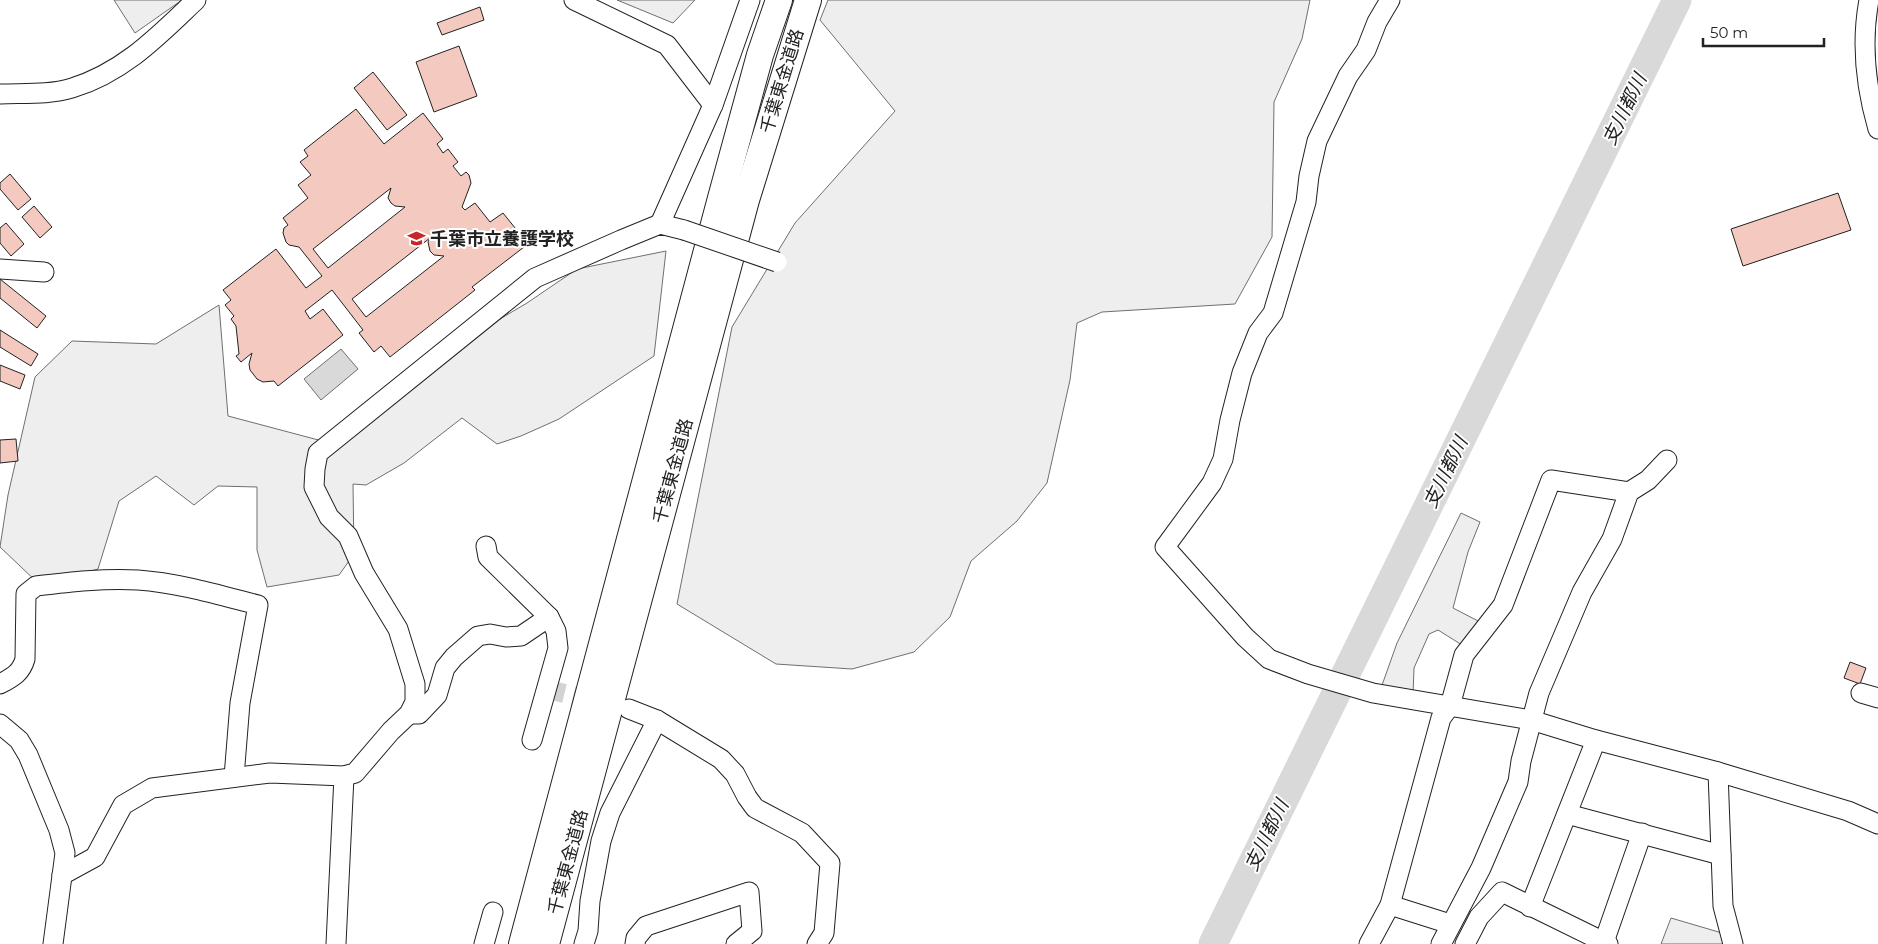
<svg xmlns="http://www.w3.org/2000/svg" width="1878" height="944" viewBox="0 0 1878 944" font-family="Montserrat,'Noto Sans JP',sans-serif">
<rect width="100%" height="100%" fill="#fff"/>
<g fill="#eee" stroke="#6f6f6f">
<path d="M 114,0 L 182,0 L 135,33 Z"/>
<path d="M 617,0 L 695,0 L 673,23 Z"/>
<path d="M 828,0 L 1310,0 L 1302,39 L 1274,102 L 1272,237 L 1235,304 L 1102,312 L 1077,323 L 1070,380 L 1047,483 L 1017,521 L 971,561 L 950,617 L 914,652 L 852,669 L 776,664 L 677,604 L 732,327 L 795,223 L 895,111 L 820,20 Z"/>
<path d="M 666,251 L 654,356 L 559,419 L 521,436 L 497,444 L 462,418 L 404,463 L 366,485 L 353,484 L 354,554 L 339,575 L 267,587 L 257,550 L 257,487 L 218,486 L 194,505 L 156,476 L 119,501 L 98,569 L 40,585 L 0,547 L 8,495 L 35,377 L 72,341 L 156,344 L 219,305 L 228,416 L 341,446 L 478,332 L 527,303 L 577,269 Z"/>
<path d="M 1461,513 L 1480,522 L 1468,552 L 1453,608 L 1482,623 L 1462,645 L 1438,630 L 1429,634 L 1414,668 L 1413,695 L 1381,688 L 1397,643 Z"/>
<path d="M 1671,918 L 1722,933 L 1727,944 L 1661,944 Z"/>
</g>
<path fill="#d9d9d9" stroke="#6f6f6f" d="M 341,349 L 358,369 L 321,400 L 304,379 Z"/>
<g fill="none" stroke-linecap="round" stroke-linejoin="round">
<path stroke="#d9d9d9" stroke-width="29" d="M 1213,944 L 1677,0"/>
</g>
<g fill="#f3c9c0" stroke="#222" fill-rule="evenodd">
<path d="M 480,7 L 484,20 L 442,35 L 437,23 Z"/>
<path d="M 459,46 L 477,96 L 434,112 L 416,62 Z"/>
<path d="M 373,72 L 407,115 L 387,130 L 354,88 Z"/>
<path d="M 356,109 L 384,144 L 423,113 L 443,139 L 437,144 L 443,153 L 448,149 L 458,162 L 453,166 L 461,176 L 466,172 L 469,175 L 471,183 L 462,207 L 465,210 L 475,203 L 490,222 L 503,213 L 528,244 L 472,287 L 475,290 L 390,357 L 381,346 L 374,352 L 359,333 L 363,330 L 332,290 L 305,311 L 310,319 L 323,309 L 343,335 L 278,386 L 274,381 L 263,382 L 257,379 L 250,370 L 249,364 L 252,353 L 241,362 L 236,356 L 239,354 L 236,326 L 231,319 L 234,316 L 225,305 L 231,300 L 223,290 L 276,249 L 306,288 L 322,276 L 299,247 L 289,245 L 286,242 L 283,233 L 284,228 L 288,225 L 283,218 L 308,198 L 298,185 L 311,175 L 300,162 L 308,156 L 304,150 ZM 391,188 L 388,198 L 391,203 L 395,206 L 405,207 L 328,268 L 313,249 ZM 430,238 L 428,242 L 430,251 L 434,255 L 444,256 L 366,317 L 352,299 Z"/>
<path d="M 10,174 L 31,199 L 18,210 L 0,189 L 0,183 Z"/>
<path d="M 1838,193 L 1851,230 L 1743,266 L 1731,229 Z"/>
<path d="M 34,206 L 52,227 L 40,238 L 22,217 Z"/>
<path d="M 6,223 L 24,244 L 11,256 L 0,243 L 0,228 Z"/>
<path d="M 0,279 L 46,316 L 37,328 L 0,298 Z"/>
<path d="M 0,330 L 38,354 L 31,366 L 0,347 Z"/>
<path d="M 0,365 L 25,375 L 20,389 L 0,381 Z"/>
<path d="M 16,439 L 18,461 L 0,463 L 0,440 Z"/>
<path d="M 1850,662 L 1866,668 L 1860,684 L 1844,678 Z"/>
</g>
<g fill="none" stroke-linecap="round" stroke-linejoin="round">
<path stroke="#d3d3d3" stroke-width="19" stroke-dasharray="19 9" stroke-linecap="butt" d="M 546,689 L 599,702"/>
<defs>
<g id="minor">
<path d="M 574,0 L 667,45 L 713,105"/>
<path d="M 1390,0 L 1377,22 L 1366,50 L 1348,76 L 1317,141 L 1309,176 L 1306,202 L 1273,313 L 1258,333 L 1242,373 L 1230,420 L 1223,459 L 1212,483 L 1165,547 L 1245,637 L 1269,659 L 1308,674 L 1373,693 L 1531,720 L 1596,740 L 1718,772 L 1848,811 L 1878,824"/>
<path d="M 1869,0 C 1861,43 1866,88 1878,129"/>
<path d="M 0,94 C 24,93 49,95 72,88 C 124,72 158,36 196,0"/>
<path d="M 660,224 L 713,105 L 750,0"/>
<path d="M 0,269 L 44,272"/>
<path d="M 486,546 L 488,557 L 549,617 L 556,631 L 558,648 L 532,740"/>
<path d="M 0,684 C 13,677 21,673 25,659 L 26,594 L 36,586 C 70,582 104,578 138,580 C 179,583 219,595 258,605 L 240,703 L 234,777"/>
<path d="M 1861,693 L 1878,698"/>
<path d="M 629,709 L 657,720 L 721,759 L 735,774 L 747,797 L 755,808 L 802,833 L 830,863 L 824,933 L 817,944"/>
<path d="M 409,714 L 419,714 L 437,695 L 445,668 L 454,657 L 478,636 L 490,634 L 506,637 L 521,636 L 549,617"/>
<path d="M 0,724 L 19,740 L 28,755 L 59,830 L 65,853 L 53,944"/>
<path d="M 1718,772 L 1723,906 L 1733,944"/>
<path d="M 1567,814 L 1721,855"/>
<path d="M 62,875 L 95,857 L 123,805 L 152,788 L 270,773 L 344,776 L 355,773 L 391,731 L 409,714 L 415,702 L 415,684 L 398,629 L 364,573 L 348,536 L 329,517 L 314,487 L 315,469 L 318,453 L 535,278 L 621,240 L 660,224 L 684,230"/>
<path d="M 1390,905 L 1450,924"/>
<path d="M 1530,907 L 1596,740"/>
<path d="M 1604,942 L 1642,833"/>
<path d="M 336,944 L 344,776"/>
<path d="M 484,944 L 493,912"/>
<path d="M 584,944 L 588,931 L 590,901 L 601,841 L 610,813 L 657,720"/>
<path d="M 635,944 L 636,938 L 646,926 L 749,892 L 752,931 L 736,944"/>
<path d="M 1369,944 L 1390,905 L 1441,718 L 1450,706 L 1464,655 L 1503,605 L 1551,480 L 1629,492"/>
<path d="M 1441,944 L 1481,868 L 1518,782 L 1521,761 L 1539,693 L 1582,592 L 1612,539 L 1629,492 L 1648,480 L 1667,460"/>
<path d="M 1465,944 L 1479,917 L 1502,892 L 1608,944"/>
</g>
<g id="highway">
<path d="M 522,944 L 721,198 L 760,55 L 779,0"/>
<path d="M 546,944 L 746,200 L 808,0"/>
</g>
</defs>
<use href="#minor" stroke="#222" stroke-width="21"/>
<use href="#highway" stroke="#222" stroke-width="28"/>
<use href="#minor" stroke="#fff" stroke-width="19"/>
<use href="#highway" stroke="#fff" stroke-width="26"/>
<defs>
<path id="minor-bridge" d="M 684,230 L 777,262"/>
</defs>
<use href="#minor-bridge" stroke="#222" stroke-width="21" stroke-linecap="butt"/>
<use href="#minor-bridge" stroke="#fff" stroke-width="19"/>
</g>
<defs>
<symbol id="school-bare" viewBox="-9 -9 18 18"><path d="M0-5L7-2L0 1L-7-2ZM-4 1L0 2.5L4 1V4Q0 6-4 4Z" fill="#c62828" stroke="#fff" stroke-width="2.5" paint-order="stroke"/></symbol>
</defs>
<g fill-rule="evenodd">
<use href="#school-bare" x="404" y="226" width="25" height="25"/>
</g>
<g text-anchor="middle" stroke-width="4" stroke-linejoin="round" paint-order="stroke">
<g font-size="18" fill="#222" stroke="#fff">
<text transform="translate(782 81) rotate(-73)" y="6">千葉東金道路</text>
<text transform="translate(673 471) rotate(-75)" y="6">千葉東金道路</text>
<text transform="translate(568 862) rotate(-75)" y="6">千葉東金道路</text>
</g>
<g font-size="18" font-weight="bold" fill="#222" stroke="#fff" text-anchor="start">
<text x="430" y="245">千葉市立養護学校</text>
</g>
<g font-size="19" font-style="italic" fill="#222" stroke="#fff">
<text transform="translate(1624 109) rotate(-64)" y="7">支川都川</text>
<text transform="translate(1445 472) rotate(-64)" y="7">支川都川</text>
<text transform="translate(1266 835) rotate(-64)" y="7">支川都川</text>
</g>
</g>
<path d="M1703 38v8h121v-8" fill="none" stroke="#222222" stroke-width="2.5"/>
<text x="1710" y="38" font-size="15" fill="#222222" stroke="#ffffff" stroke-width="4" paint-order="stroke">50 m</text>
</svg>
